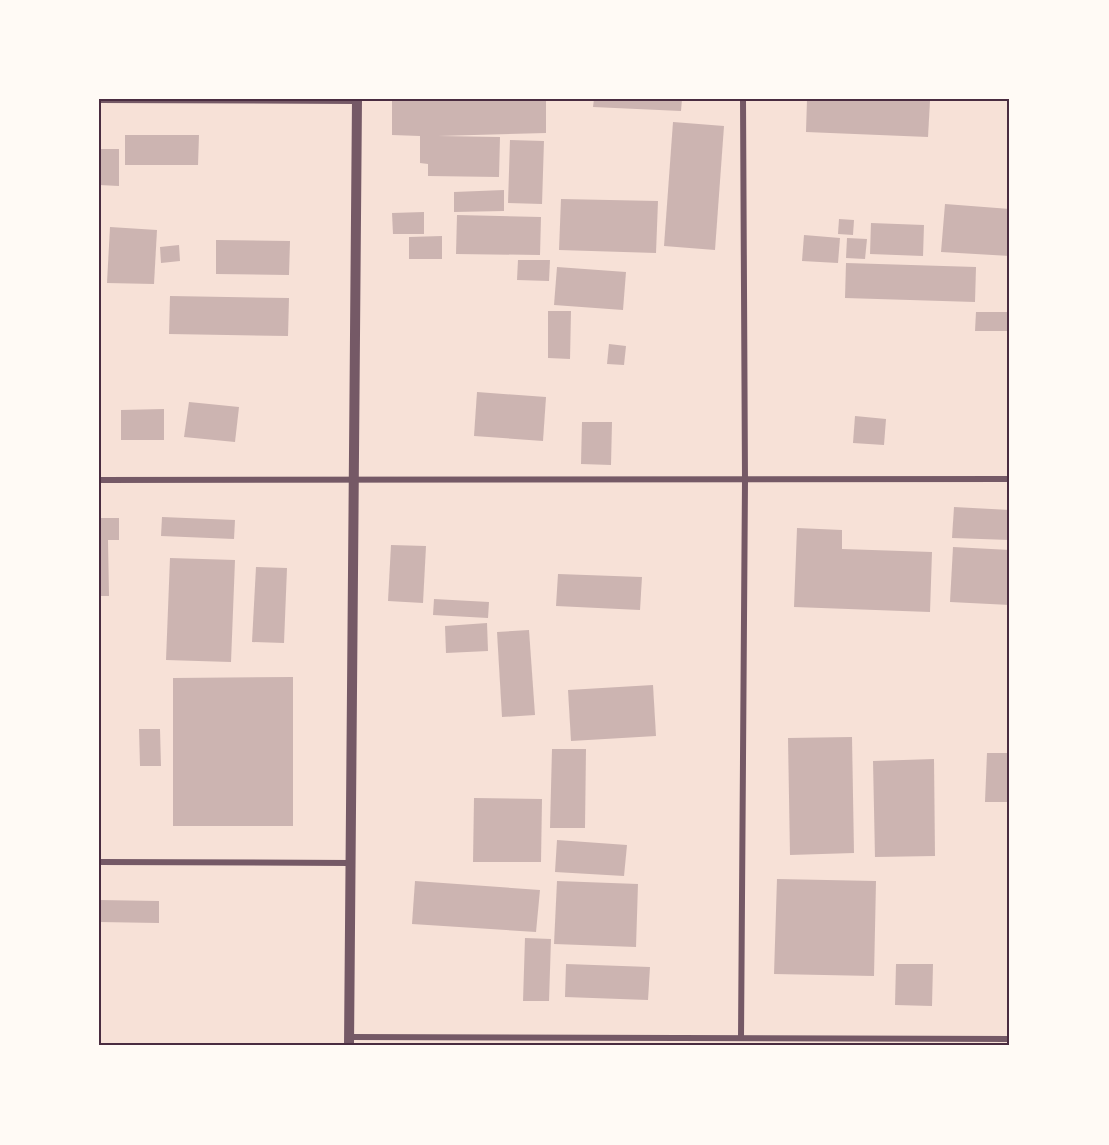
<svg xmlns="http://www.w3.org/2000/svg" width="1109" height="1145" viewBox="0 0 1109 1145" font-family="Lato,sans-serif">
<rect width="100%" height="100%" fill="#f7e1d7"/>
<g fill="#ccb4b1">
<path d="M 392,99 L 546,99 L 546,133 L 438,136 L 500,137 L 499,177 L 428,176 L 428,164 L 420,163 L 420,136 L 392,135 Z"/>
<path d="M 594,99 L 682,99 L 681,111 L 593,107 Z"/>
<path d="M 807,99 L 930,101 L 928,137 L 806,132 Z"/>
<path d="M 673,122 L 724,126 L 715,250 L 664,246 Z"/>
<path d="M 125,135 L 199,135 L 198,165 L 125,165 Z"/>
<path d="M 510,140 L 544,141 L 542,204 L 508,203 Z"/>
<path d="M 99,149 L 119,149 L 119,186 L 99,185 Z"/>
<path d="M 504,190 L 504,211 L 454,212 L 454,192 Z"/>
<path d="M 561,199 L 658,201 L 656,253 L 559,250 Z"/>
<path d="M 945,204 L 1010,209 L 1010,256 L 941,252 Z"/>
<path d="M 424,212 L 424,234 L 393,234 L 392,213 Z"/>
<path d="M 457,215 L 541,217 L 540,255 L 456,254 Z"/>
<path d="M 839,219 L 854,220 L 853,235 L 838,234 Z"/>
<path d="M 871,223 L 924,225 L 923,256 L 870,254 Z"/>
<path d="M 110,227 L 157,230 L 154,284 L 107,283 Z"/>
<path d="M 804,235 L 840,238 L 838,263 L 802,261 Z"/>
<path d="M 442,236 L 442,259 L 409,259 L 409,237 Z"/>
<path d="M 847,238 L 867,239 L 865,259 L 846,258 Z"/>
<path d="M 216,240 L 290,241 L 289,275 L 216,274 Z"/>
<path d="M 179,245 L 180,261 L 161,263 L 160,247 Z"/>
<path d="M 518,260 L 550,260 L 549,281 L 517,280 Z"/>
<path d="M 846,263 L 976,267 L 975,302 L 845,298 Z"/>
<path d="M 557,267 L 626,272 L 623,310 L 554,305 Z"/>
<path d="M 170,296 L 289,298 L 288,336 L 169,334 Z"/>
<path d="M 548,311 L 571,311 L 570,359 L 548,358 Z"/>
<path d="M 976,312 L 1010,312 L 1010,331 L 975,331 Z"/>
<path d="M 609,344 L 626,346 L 624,365 L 607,364 Z"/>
<path d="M 477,392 L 546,397 L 543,441 L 474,436 Z"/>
<path d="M 189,402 L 239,407 L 235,442 L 184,437 Z"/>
<path d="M 164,409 L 164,440 L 121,440 L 121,410 Z"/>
<path d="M 855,416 L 886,419 L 884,445 L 853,443 Z"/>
<path d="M 582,422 L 612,422 L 611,465 L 581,464 Z"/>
<path d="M 954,507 L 1010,510 L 1010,540 L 952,538 Z"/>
<path d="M 162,517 L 235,520 L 234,539 L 161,536 Z"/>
<path d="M 99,518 L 119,518 L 119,540 L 108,540 L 109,596 L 99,596 Z"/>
<path d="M 797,528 L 842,530 L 842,549 L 932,552 L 930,612 L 794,607 Z"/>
<path d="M 391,545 L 426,546 L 423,603 L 388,601 Z"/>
<path d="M 953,547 L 1010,550 L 1010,605 L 950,602 Z"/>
<path d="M 170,558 L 235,560 L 231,662 L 166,660 Z"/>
<path d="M 256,567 L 287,568 L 284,643 L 252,642 Z"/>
<path d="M 558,574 L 642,577 L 640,610 L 556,606 Z"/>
<path d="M 434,599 L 489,602 L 488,618 L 433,615 Z"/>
<path d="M 487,623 L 488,651 L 446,653 L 445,626 Z"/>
<path d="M 529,630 L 535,715 L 502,717 L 497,632 Z"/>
<path d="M 293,677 L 293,826 L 173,826 L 173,678 Z"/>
<path d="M 653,685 L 656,736 L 571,741 L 568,690 Z"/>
<path d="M 139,729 L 160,729 L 161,766 L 140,766 Z"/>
<path d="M 852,737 L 854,853 L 790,855 L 788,738 Z"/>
<path d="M 552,749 L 586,749 L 585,828 L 550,828 Z"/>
<path d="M 987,753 L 1010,753 L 1010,802 L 985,802 Z"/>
<path d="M 934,759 L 935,856 L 875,857 L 873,761 Z"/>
<path d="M 474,798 L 542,799 L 541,862 L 473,862 Z"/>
<path d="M 557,840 L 627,845 L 624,876 L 555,872 Z"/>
<path d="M 777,879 L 876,881 L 874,976 L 774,974 Z"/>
<path d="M 415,881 L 540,890 L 536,932 L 412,924 Z"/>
<path d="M 557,881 L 638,884 L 636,947 L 554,944 Z"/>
<path d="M 99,900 L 159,901 L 159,923 L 99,922 Z"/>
<path d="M 525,938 L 551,939 L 549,1001 L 523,1001 Z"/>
<path d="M 566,964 L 650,967 L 648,1000 L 565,997 Z"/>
<path d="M 896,964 L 933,964 L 932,1006 L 895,1005 Z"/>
</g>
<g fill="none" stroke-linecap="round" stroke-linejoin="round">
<g stroke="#755966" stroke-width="6">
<path d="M 99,100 L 357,101"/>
<path d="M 99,480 L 1010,479"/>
<path d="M 99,862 L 351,863"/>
<path d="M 349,1037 L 1010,1039"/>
<path d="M 741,1038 L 745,480 L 743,99"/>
</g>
<path stroke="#755966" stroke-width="10" d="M 349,1046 L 357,99"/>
</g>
<rect width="1109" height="1145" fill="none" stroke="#fffaf5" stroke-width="201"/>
<rect x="100" y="100" width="908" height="944" fill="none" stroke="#4a2c40" stroke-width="2"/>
</svg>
